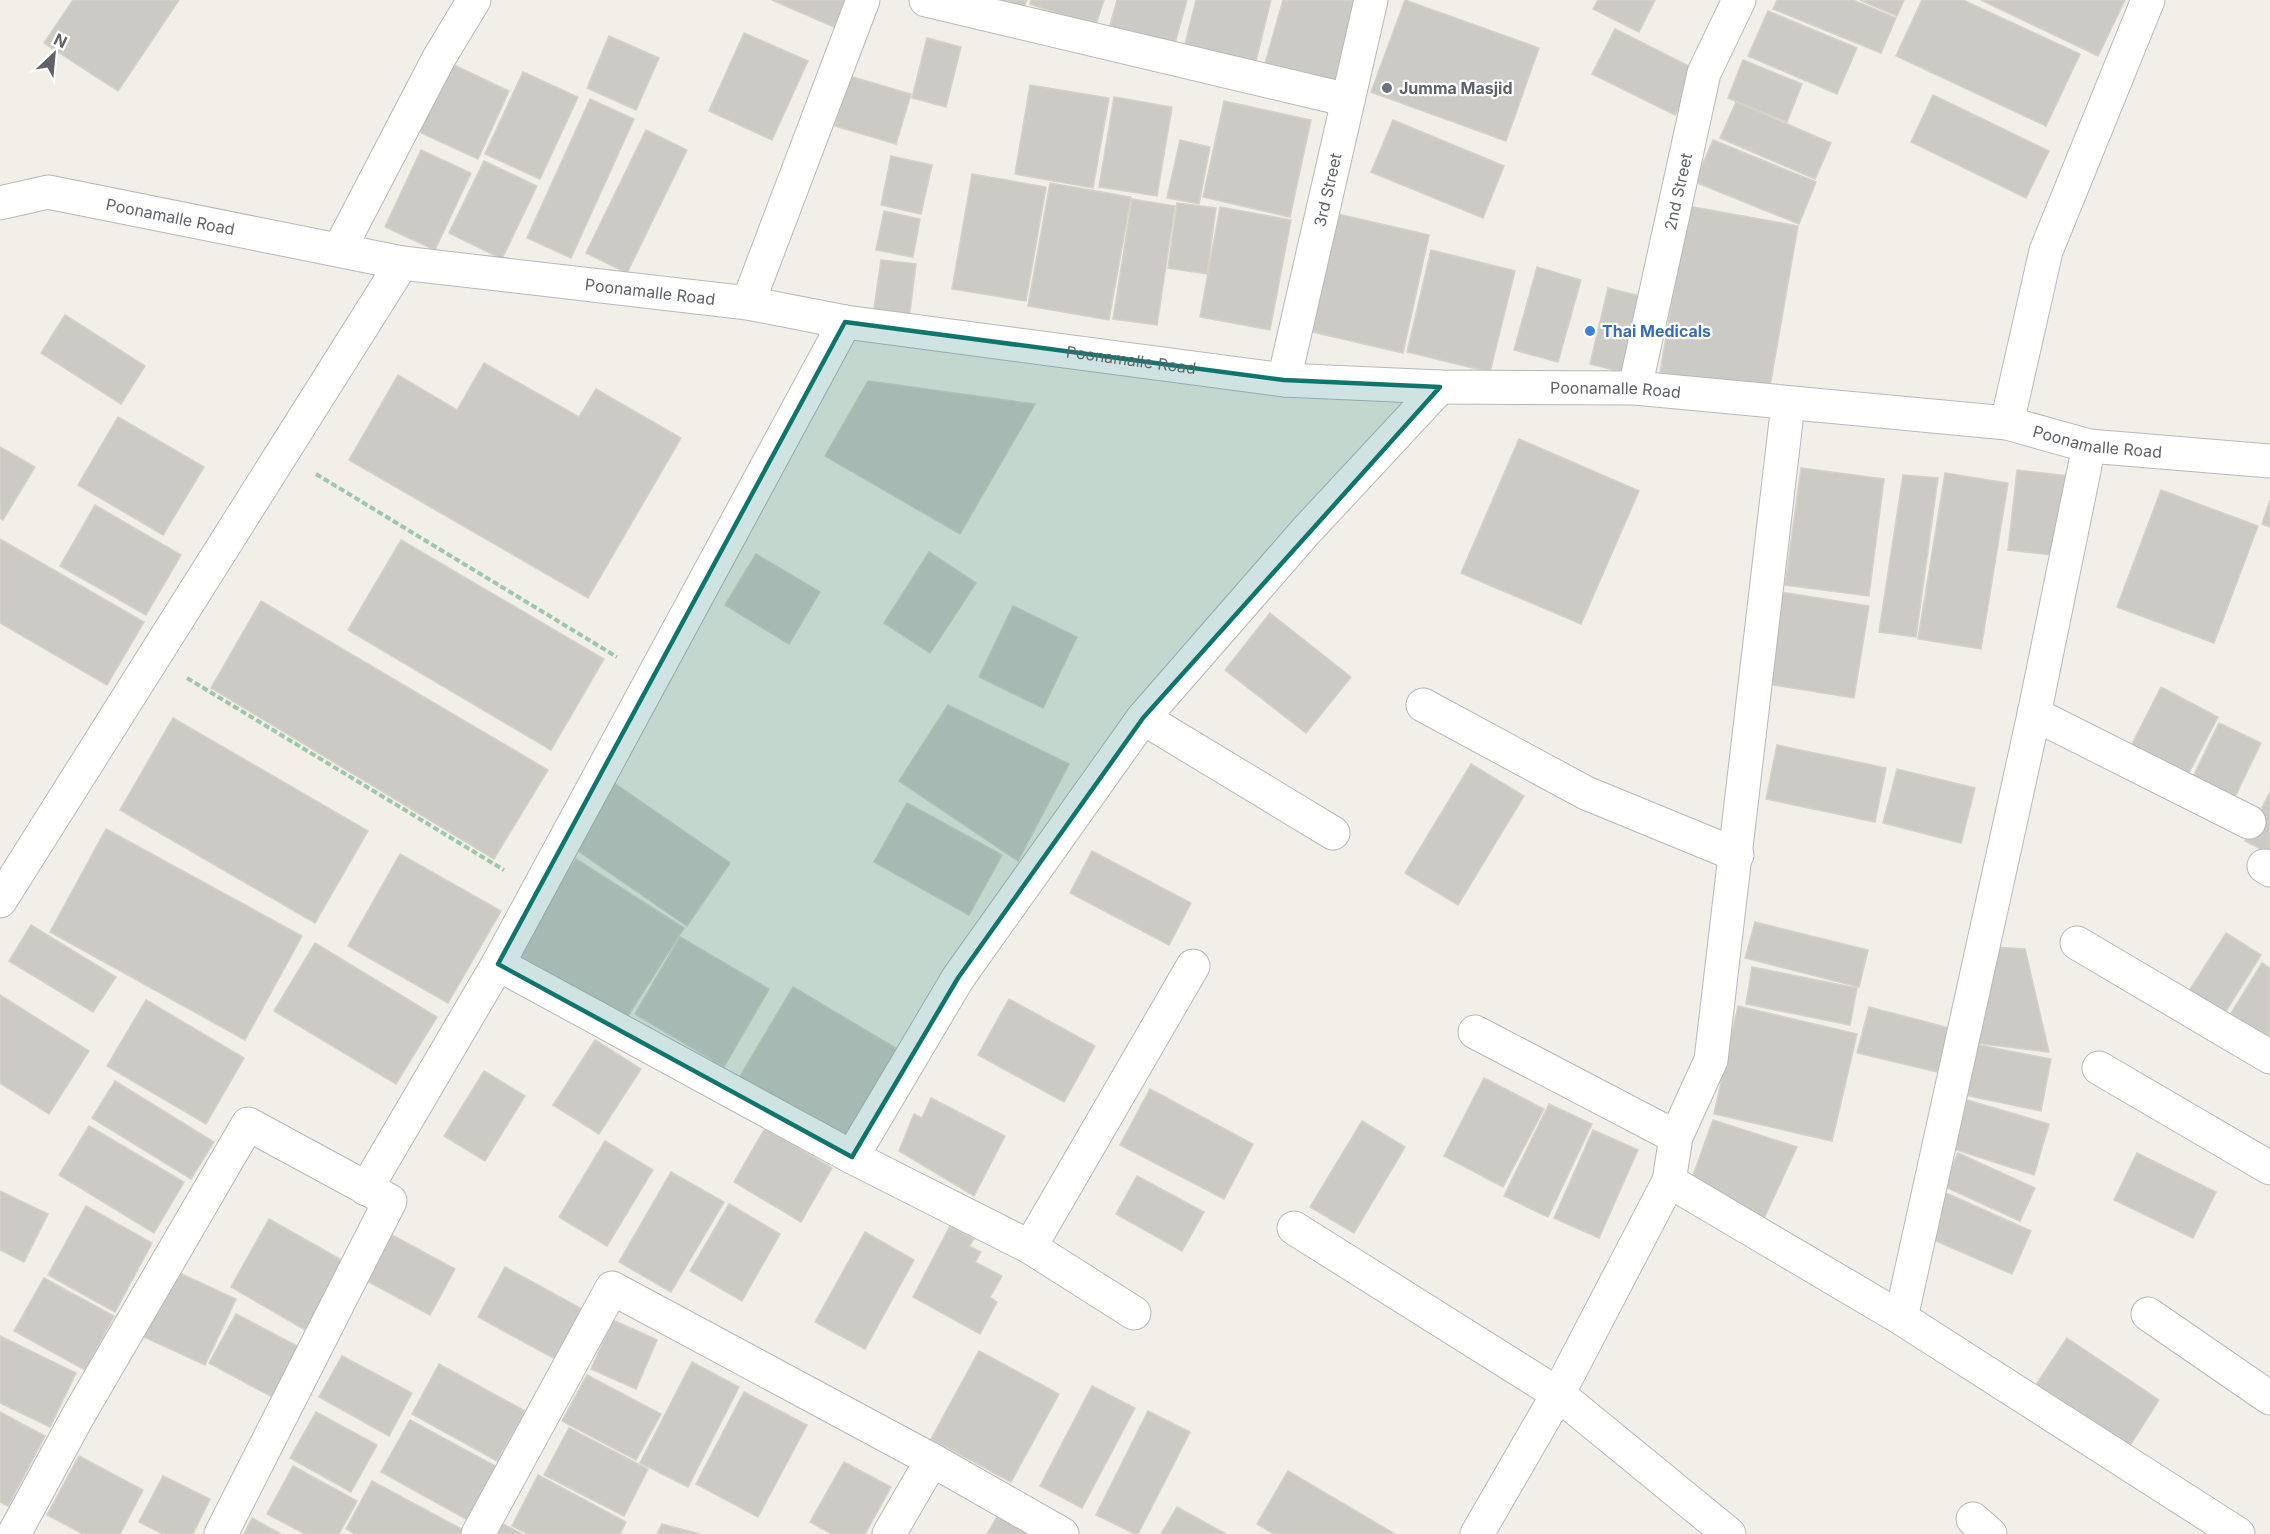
<svg xmlns="http://www.w3.org/2000/svg" width="2270" height="1534" viewBox="0 0 2270 1534" font-family="Inter,sans-serif">
<rect width="100%" height="100%" fill="#f1efe8"/>
<g fill="#cccac5" stroke="#d6d1c6" stroke-width="1.5">
<path d="M 73,0 L 179,0 L 118,91 L 44,43 Z"/>
<path d="M 772,0 L 847,0 L 834,27 Z"/>
<path d="M 997,0 L 1027,0 L 1022,10 Z"/>
<path d="M 1031,0 L 1104,0 L 1095,27 L 1030,4 Z"/>
<path d="M 1117,0 L 1187,0 L 1174,47 L 1109,29 Z"/>
<path d="M 1196,0 L 1271,0 L 1256,61 L 1185,44 Z"/>
<path d="M 1283,0 L 1364,0 L 1338,89 L 1264,67 Z"/>
<path d="M 1405,0 L 1539,48 L 1506,141 L 1371,92 Z"/>
<path d="M 1598,0 L 1655,0 L 1639,32 L 1593,9 Z"/>
<path d="M 1777,0 L 1853,0 L 1896,18 L 1881,53 L 1773,9 Z"/>
<path d="M 1860,0 L 1904,0 L 1897,16 Z"/>
<path d="M 1922,0 L 1963,0 L 2080,54 L 2046,126 L 1896,56 Z"/>
<path d="M 1981,0 L 2125,0 L 2098,56 Z"/>
<path d="M 1768,11 L 1857,48 L 1837,94 L 1748,56 Z"/>
<path d="M 1615,29 L 1697,70 L 1675,115 L 1592,74 Z"/>
<path d="M 744,33 L 808,61 L 772,140 L 709,111 Z"/>
<path d="M 609,36 L 659,58 L 636,110 L 587,88 Z"/>
<path d="M 927,38 L 961,47 L 946,107 L 912,98 Z"/>
<path d="M 1743,60 L 1802,84 L 1787,122 L 1728,98 Z"/>
<path d="M 450,63 L 509,91 L 478,159 L 419,132 Z"/>
<path d="M 523,72 L 578,97 L 540,179 L 485,154 Z"/>
<path d="M 849,76 L 911,94 L 896,144 L 835,126 Z"/>
<path d="M 1030,85 L 1109,98 L 1093,188 L 1015,174 Z"/>
<path d="M 1933,95 L 2049,151 L 2026,198 L 1911,142 Z"/>
<path d="M 1114,97 L 1172,107 L 1157,196 L 1099,187 Z"/>
<path d="M 590,99 L 634,119 L 571,258 L 527,238 Z"/>
<path d="M 1224,101 L 1311,120 L 1290,217 L 1203,197 Z"/>
<path d="M 1736,102 L 1831,143 L 1815,179 L 1720,138 Z"/>
<path d="M 1393,120 L 1504,166 L 1483,218 L 1371,172 Z"/>
<path d="M 646,130 L 687,150 L 627,273 L 586,253 Z"/>
<path d="M 1180,140 L 1210,147 L 1199,204 L 1167,198 Z"/>
<path d="M 1713,140 L 1816,182 L 1799,224 L 1695,182 Z"/>
<path d="M 421,150 L 471,173 L 435,250 L 385,227 Z"/>
<path d="M 891,156 L 932,165 L 921,214 L 881,205 Z"/>
<path d="M 484,161 L 537,186 L 502,259 L 449,233 Z"/>
<path d="M 972,174 L 1046,187 L 1026,301 L 952,289 Z"/>
<path d="M 1050,183 L 1131,197 L 1109,320 L 1028,306 Z"/>
<path d="M 1132,199 L 1175,206 L 1157,325 L 1113,319 Z"/>
<path d="M 1177,203 L 1216,208 L 1207,274 L 1168,268 Z"/>
<path d="M 1688,206 L 1798,226 L 1769,392 L 1660,373 Z"/>
<path d="M 1220,207 L 1291,220 L 1270,330 L 1200,317 Z"/>
<path d="M 884,211 L 920,219 L 913,257 L 876,250 Z"/>
<path d="M 1338,214 L 1429,235 L 1403,353 L 1312,332 Z"/>
<path d="M 1431,250 L 1515,271 L 1490,372 L 1407,352 Z"/>
<path d="M 881,260 L 916,264 L 909,320 L 873,315 Z"/>
<path d="M 1537,267 L 1581,280 L 1558,362 L 1514,350 Z"/>
<path d="M 1608,288 L 1641,296 L 1623,372 L 1590,364 Z"/>
<path d="M 65,315 L 145,366 L 121,404 L 41,353 Z"/>
<path d="M 484,363 L 579,417 L 596,389 L 681,438 L 588,598 L 349,460 L 398,375 L 457,410 Z"/>
<path d="M 868,381 L 1035,404 L 960,534 L 825,456 Z"/>
<path d="M 118,417 L 204,467 L 163,535 L 78,485 Z"/>
<path d="M 1519,439 L 1639,491 L 1581,624 L 1461,573 Z"/>
<path d="M 0,447 L 35,467 L 3,520 L 0,518 Z"/>
<path d="M 1801,468 L 1884,479 L 1869,596 L 1785,585 Z"/>
<path d="M 2017,470 L 2070,476 L 2061,556 L 2008,550 Z"/>
<path d="M 1945,473 L 2008,483 L 1981,649 L 1918,639 Z"/>
<path d="M 1903,475 L 1938,478 L 1916,637 L 1879,632 Z"/>
<path d="M 2161,490 L 2258,526 L 2214,643 L 2117,607 Z"/>
<path d="M 2270,500 L 2270,527 L 2262,524 Z"/>
<path d="M 95,505 L 181,555 L 146,615 L 60,566 Z"/>
<path d="M 0,539 L 144,622 L 107,685 L 0,623 Z"/>
<path d="M 401,540 L 604,659 L 551,750 L 348,630 Z"/>
<path d="M 929,552 L 976,583 L 930,653 L 884,623 Z"/>
<path d="M 756,554 L 820,592 L 789,644 L 725,605 Z"/>
<path d="M 1775,591 L 1869,606 L 1854,698 L 1761,683 Z"/>
<path d="M 261,601 L 548,770 L 494,859 L 211,688 Z"/>
<path d="M 1013,606 L 1077,637 L 1043,708 L 979,677 Z"/>
<path d="M 1270,613 L 1351,677 L 1306,733 L 1225,670 Z"/>
<path d="M 2161,687 L 2218,717 L 2186,778 L 2129,750 Z"/>
<path d="M 948,705 L 1069,764 L 1018,861 L 899,781 Z"/>
<path d="M 173,718 L 368,831 L 315,923 L 120,810 Z"/>
<path d="M 2219,723 L 2261,743 L 2232,803 L 2190,783 Z"/>
<path d="M 1777,745 L 1886,768 L 1875,822 L 1766,799 Z"/>
<path d="M 1471,764 L 1524,796 L 1458,905 L 1405,873 Z"/>
<path d="M 1897,769 L 1975,788 L 1961,843 L 1883,823 Z"/>
<path d="M 614,783 L 730,863 L 687,926 L 571,846 Z"/>
<path d="M 2270,792 L 2270,854 L 2245,841 Z"/>
<path d="M 907,803 L 1002,855 L 969,915 L 874,862 Z"/>
<path d="M 106,829 L 302,936 L 245,1040 L 50,932 Z"/>
<path d="M 1092,851 L 1191,903 L 1169,945 L 1070,893 Z"/>
<path d="M 400,854 L 501,911 L 448,1003 L 348,946 Z"/>
<path d="M 576,859 L 684,928 L 624,1022 L 515,952 Z"/>
<path d="M 1755,922 L 1868,950 L 1859,987 L 1745,958 Z"/>
<path d="M 31,925 L 116,977 L 93,1012 L 9,961 Z"/>
<path d="M 2226,933 L 2261,955 L 2225,1013 L 2189,991 Z"/>
<path d="M 680,937 L 769,989 L 724,1067 L 635,1014 Z"/>
<path d="M 315,943 L 437,1017 L 396,1084 L 274,1011 Z"/>
<path d="M 1993,947 L 2025,949 L 2049,1052 L 1976,1043 Z"/>
<path d="M 2262,963 L 2270,968 L 2270,1044 L 2228,1018 Z"/>
<path d="M 1752,967 L 1857,988 L 1850,1025 L 1746,1004 Z"/>
<path d="M 793,987 L 899,1050 L 842,1146 L 736,1083 Z"/>
<path d="M 0,995 L 89,1051 L 49,1114 L 0,1083 Z"/>
<path d="M 1009,999 L 1095,1046 L 1064,1102 L 978,1055 Z"/>
<path d="M 146,1000 L 244,1058 L 206,1124 L 107,1066 Z"/>
<path d="M 1738,1006 L 1857,1034 L 1832,1141 L 1714,1114 Z"/>
<path d="M 1869,1007 L 1949,1028 L 1938,1072 L 1857,1053 Z"/>
<path d="M 595,1040 L 641,1069 L 599,1134 L 553,1105 Z"/>
<path d="M 1974,1044 L 2051,1059 L 2041,1111 L 1964,1095 Z"/>
<path d="M 484,1071 L 525,1096 L 485,1161 L 444,1136 Z"/>
<path d="M 1484,1078 L 1544,1109 L 1503,1187 L 1444,1156 Z"/>
<path d="M 115,1081 L 214,1142 L 191,1179 L 92,1118 Z"/>
<path d="M 1150,1089 L 1253,1144 L 1224,1199 L 1120,1145 Z"/>
<path d="M 931,1098 L 1005,1136 L 974,1196 L 899,1151 L 914,1114 L 922,1118 Z"/>
<path d="M 1967,1100 L 2049,1124 L 2034,1175 L 1954,1149 Z"/>
<path d="M 1549,1104 L 1592,1124 L 1548,1217 L 1504,1196 Z"/>
<path d="M 1713,1120 L 1797,1147 L 1761,1225 L 1691,1181 Z"/>
<path d="M 1362,1121 L 1405,1147 L 1354,1233 L 1310,1207 Z"/>
<path d="M 89,1126 L 184,1182 L 154,1233 L 59,1175 Z"/>
<path d="M 765,1128 L 832,1168 L 801,1222 L 734,1182 Z"/>
<path d="M 1593,1130 L 1638,1150 L 1599,1238 L 1554,1218 Z"/>
<path d="M 605,1141 L 653,1170 L 607,1246 L 559,1217 Z"/>
<path d="M 1958,1153 L 2035,1188 L 2020,1221 L 1943,1186 Z"/>
<path d="M 2137,1153 L 2216,1192 L 2193,1238 L 2114,1200 Z"/>
<path d="M 671,1172 L 724,1202 L 671,1292 L 619,1262 Z"/>
<path d="M 1137,1176 L 1204,1212 L 1182,1251 L 1116,1214 Z"/>
<path d="M 0,1191 L 48,1214 L 24,1262 L 0,1250 Z"/>
<path d="M 1946,1193 L 2031,1231 L 2012,1274 L 1927,1237 Z"/>
<path d="M 729,1204 L 780,1234 L 742,1301 L 690,1271 Z"/>
<path d="M 86,1206 L 152,1243 L 115,1312 L 48,1275 Z"/>
<path d="M 269,1219 L 347,1263 L 307,1331 L 231,1287 Z"/>
<path d="M 950,1226 L 974,1239 L 969,1246 L 981,1252 L 975,1262 L 1002,1276 L 990,1297 L 997,1302 L 980,1334 L 913,1297 Z"/>
<path d="M 865,1232 L 914,1260 L 865,1349 L 815,1322 Z"/>
<path d="M 392,1235 L 455,1269 L 430,1315 L 367,1281 Z"/>
<path d="M 505,1267 L 584,1310 L 557,1360 L 478,1317 Z"/>
<path d="M 175,1271 L 236,1299 L 205,1365 L 144,1337 Z"/>
<path d="M 44,1278 L 114,1316 L 85,1370 L 14,1331 Z"/>
<path d="M 236,1314 L 301,1348 L 274,1398 L 209,1363 Z"/>
<path d="M 613,1320 L 657,1340 L 636,1389 L 591,1369 Z"/>
<path d="M 0,1336 L 76,1373 L 50,1427 L 0,1403 Z"/>
<path d="M 2067,1338 L 2159,1400 L 2126,1452 L 2033,1389 Z"/>
<path d="M 979,1351 L 1059,1394 L 1011,1482 L 931,1439 Z"/>
<path d="M 342,1356 L 412,1393 L 389,1436 L 319,1397 Z"/>
<path d="M 692,1362 L 739,1387 L 688,1487 L 640,1463 Z"/>
<path d="M 439,1364 L 525,1411 L 497,1461 L 412,1414 Z"/>
<path d="M 587,1375 L 661,1414 L 636,1460 L 562,1421 Z"/>
<path d="M 1092,1386 L 1135,1408 L 1082,1508 L 1040,1486 Z"/>
<path d="M 744,1392 L 807,1425 L 758,1517 L 696,1484 Z"/>
<path d="M 1148,1411 L 1190,1432 L 1138,1534 L 1135,1534 L 1096,1515 Z"/>
<path d="M 0,1412 L 45,1436 L 8,1506 L 0,1502 Z"/>
<path d="M 316,1412 L 377,1445 L 351,1492 L 290,1458 Z"/>
<path d="M 410,1420 L 501,1469 L 473,1523 L 381,1472 Z"/>
<path d="M 569,1428 L 648,1469 L 624,1516 L 544,1475 Z"/>
<path d="M 79,1456 L 143,1490 L 120,1534 L 83,1534 L 47,1515 Z"/>
<path d="M 844,1462 L 891,1487 L 865,1534 L 832,1534 L 810,1522 Z"/>
<path d="M 293,1466 L 357,1501 L 339,1534 L 305,1534 L 267,1514 Z"/>
<path d="M 1288,1471 L 1395,1534 L 1274,1534 L 1257,1524 Z"/>
<path d="M 538,1475 L 626,1522 L 620,1534 L 528,1534 L 512,1526 Z"/>
<path d="M 163,1476 L 210,1499 L 193,1534 L 163,1534 L 139,1522 Z"/>
<path d="M 372,1481 L 467,1532 L 466,1534 L 355,1534 L 346,1529 Z"/>
<path d="M 1177,1507 L 1226,1534 L 1161,1534 Z"/>
<path d="M 998,1515 L 1033,1534 L 987,1534 Z"/>
<path d="M 252,1518 L 281,1534 L 244,1534 Z"/>
<path d="M 498,1521 L 522,1534 L 491,1534 Z"/>
<path d="M 662,1524 L 685,1530 L 700,1534 L 657,1534 Z"/>
</g>
<g fill="none" stroke-linecap="round" stroke-linejoin="round">
<defs>
<g id="minor">
<path d="M 926,0 L 1348,100"/>
<path d="M 339,250 L 439,58 L 474,0"/>
<path d="M 748,303 L 863,0"/>
<path id="s1" d="M 1284,380 L 1371,0"/>
<path id="s2" d="M 1635,388 L 1704,73 L 1739,0"/>
<path d="M 2007,423 L 2046,251 L 2148,0"/>
<path d="M 1423,705 L 1586,793 L 1737,855"/>
<path d="M 2035,710 L 2034,714 L 2249,822"/>
<path d="M 1143,718 L 1333,833"/>
<path d="M 2264,866 L 2270,870"/>
<path d="M 0,901 L 402,263"/>
<path d="M 2077,943 L 2270,1057"/>
<path d="M 498,964 L 852,1157 L 1030,1247 L 1193,966"/>
<path d="M 1475,1032 L 1676,1137"/>
<path d="M 2099,1068 L 2270,1168"/>
<path d="M 852,1157 L 958,978 L 1143,718 L 1306,531 L 1440,387"/>
<path d="M 1669,1181 L 1901,1318 L 2238,1534"/>
<path d="M 366,1189 L 498,964 L 845,322"/>
<path d="M 1294,1228 L 1558,1394 L 1729,1534"/>
<path d="M 1030,1247 L 1134,1313"/>
<path d="M 2148,1314 L 2270,1398"/>
<path d="M 1901,1318 L 2035,710 L 2089,446"/>
<path d="M 1973,1519 L 1990,1534"/>
<path d="M 14,1534 L 78,1416 L 248,1124 L 390,1201 L 221,1534"/>
<path d="M 478,1534 L 612,1288 L 932,1460 L 1062,1534"/>
<path d="M 889,1534 L 932,1460"/>
<path d="M 1477,1534 L 1558,1394 L 1669,1181 L 1676,1137 L 1711,1060 L 1788,404"/>
</g>
<g id="tertiary">
<path id="s3" d="M 0,203 L 48,192 L 402,263 L 748,303 L 845,322 L 1284,380 L 1440,387 L 1635,388 L 2007,423 L 2089,446 L 2270,461"/>
</g>
</defs>
<use href="#minor" stroke="#b5b8bc" stroke-width="35"/>
<use href="#tertiary" stroke="#b5b8bc" stroke-width="35"/>
<g stroke="#9cc7a9" stroke-width="4" stroke-dasharray="6 3" stroke-linecap="butt">
<path d="M 316,474 L 617,657"/>
<path d="M 187,678 L 504,870"/>
</g>
<use href="#minor" stroke="#fff" stroke-width="33"/>
<use href="#tertiary" stroke="#fff" stroke-width="33"/>
</g>
<path fill="#0f766e" fill-opacity="0.2" stroke="#0f766e" stroke-width="4.5" stroke-linejoin="round" d="M 845,322 L 1284,380 L 1440,387 L 1143,718 L 958,978 L 852,1157 L 498,964 Z"/>
<circle fill="#6b7280" stroke="#fff" stroke-width="2" cx="1387" cy="88" r="6"/>
<circle fill="#3f7fe0" stroke="#fff" stroke-width="2" cx="1590" cy="331" r="6"/>
<g text-anchor="middle" stroke-width="4.5" stroke-linejoin="round" paint-order="stroke">
<g font-size="16" font-weight="bold" fill="#5b616d" stroke="#fff" text-anchor="start">
<text x="1399" y="94">Jumma Masjid</text>
</g>
<g font-size="16" fill="#5f6368" stroke="#fff">
<text dy="6" stroke="none"><textPath href="#s1" startOffset="195">3rd Street</textPath></text>
<text dy="6" stroke="none"><textPath href="#s2" startOffset="201">2nd Street</textPath></text>
<text dy="6" stroke="none"><textPath href="#s3" startOffset="174">Poonamalle Road</textPath></text>
<text dy="6" stroke="none"><textPath href="#s3" startOffset="660">Poonamalle Road</textPath></text>
<text dy="6" stroke="none"><textPath href="#s3" startOffset="1146">Poonamalle Road</textPath></text>
<text dy="6" stroke="none"><textPath href="#s3" startOffset="1632">Poonamalle Road</textPath></text>
<text dy="6" stroke="none"><textPath href="#s3" startOffset="2118">Poonamalle Road</textPath></text>
</g>
<g font-size="16" font-weight="bold" fill="#366cbe" stroke="#fff" text-anchor="start">
<text x="1602" y="337">Thai Medicals</text>
</g>
</g>
<g transform="translate(54 54) rotate(26)" stroke="#ffffff" stroke-width="4.5" paint-order="stroke">
<path d="M0-4.5L10 22L0 15L-10 22Z" fill="#5f6368"/>
<text y="-9" font-size="16" font-weight="bold" text-anchor="middle" fill="#5f6368">N</text>
</g>
</svg>
